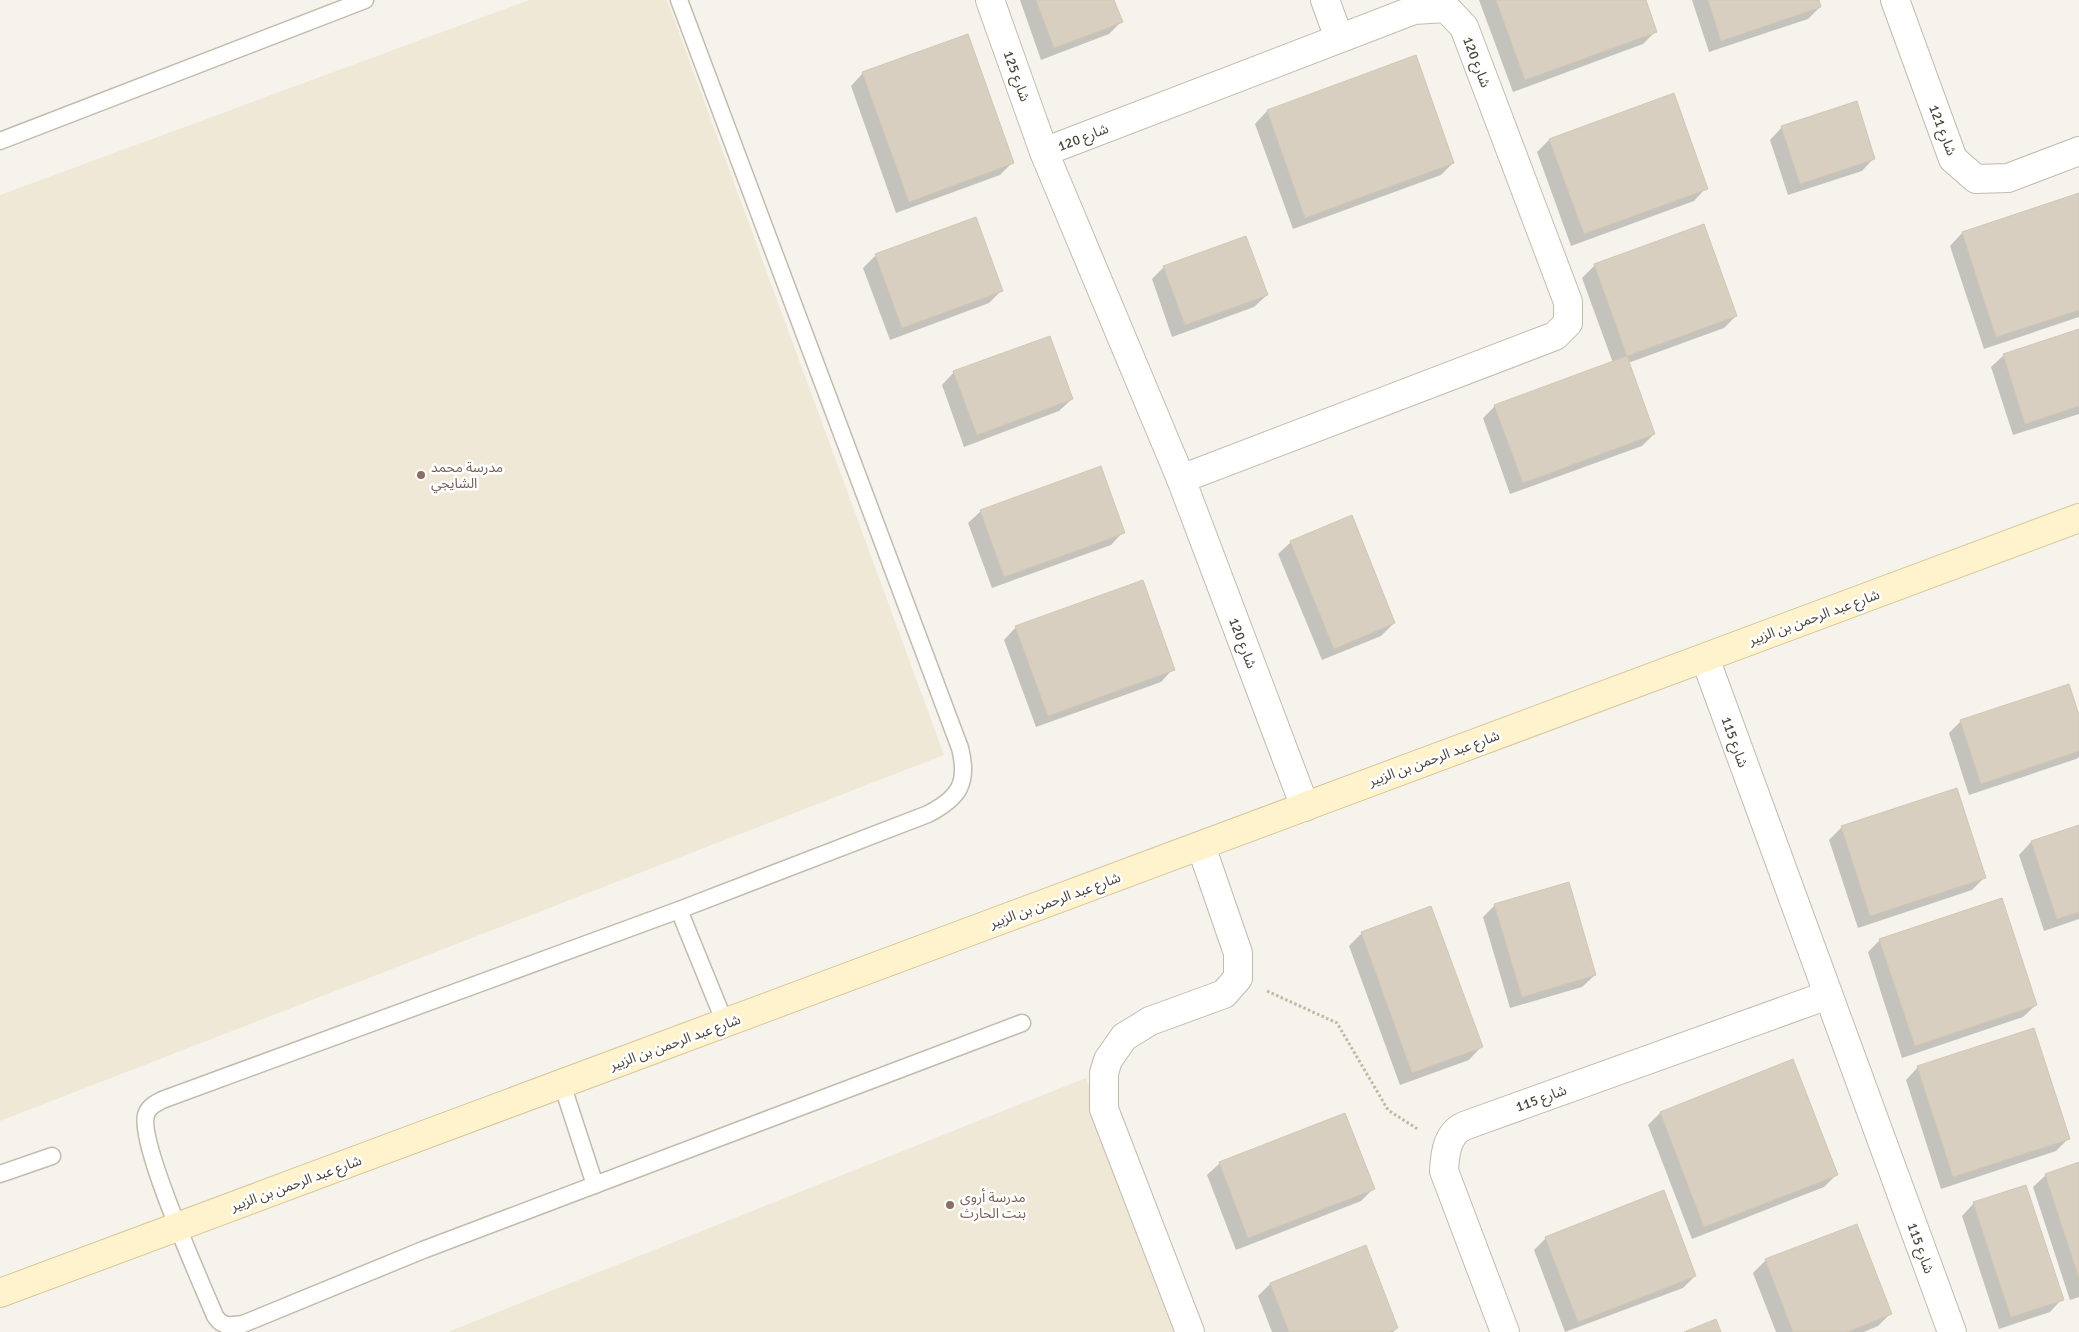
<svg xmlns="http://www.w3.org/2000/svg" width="2079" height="1332" viewBox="0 0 2079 1332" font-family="Signika,'Noto Sans Arabic',sans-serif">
<rect width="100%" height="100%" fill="#f6f3ec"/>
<g fill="#efe8d6">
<path d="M 529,0 L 667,0 L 944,755 L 0,1121 L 0,195 Z"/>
<path d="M 1086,1078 L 1179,1332 L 448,1332 Z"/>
</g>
<g fill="#0003">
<path d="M 1020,0 L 1113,0 L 1121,22 L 1109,34 L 1041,60 Z"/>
<path d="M 1479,0 L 1644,0 L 1656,31 L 1643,44 L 1513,92 Z"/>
<path d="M 1692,0 L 1818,0 L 1820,7 L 1808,19 L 1709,52 Z"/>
<path d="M 1415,57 L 1453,163 L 1441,175 L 1293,229 L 1255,124 L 1267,111 Z"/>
<path d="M 863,73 L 1013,162 L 1000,175 L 896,213 L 851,86 Z"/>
<path d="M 1673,95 L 1706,188 L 1694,201 L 1571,246 L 1537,152 L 1549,140 Z"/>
<path d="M 1782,127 L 1874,158 L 1862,171 L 1788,195 L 1770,140 Z"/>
<path d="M 2079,195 L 2079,317 L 1984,349 L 1950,246 L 1962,233 Z"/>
<path d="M 876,255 L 1002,290 L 989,303 L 890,340 L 863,268 Z"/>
<path d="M 1595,265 L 1736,316 L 1724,328 L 1628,363 L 1654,434 L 1642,446 L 1510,494 L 1483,418 L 1495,406 L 1613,363 L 1582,278 Z"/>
<path d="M 1164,267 L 1267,295 L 1254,307 L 1172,337 L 1152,279 Z"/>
<path d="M 2079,331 L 2079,414 L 2013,435 L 1991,367 L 2004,355 Z"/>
<path d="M 954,372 L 1072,399 L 1059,411 L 964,447 L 942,385 Z"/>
<path d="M 981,511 L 1123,532 L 1111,545 L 992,588 L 968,523 Z"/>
<path d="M 1291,542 L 1394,623 L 1381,636 L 1322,660 L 1278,554 Z"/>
<path d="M 1016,627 L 1173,669 L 1161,682 L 1036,727 L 1004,640 Z"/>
<path d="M 2079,719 L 2079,757 L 2076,759 L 1969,795 L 1949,733 L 1961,721 Z"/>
<path d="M 2079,826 L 2079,919 L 2044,931 L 2019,855 L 2031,842 Z"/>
<path d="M 1842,827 L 1984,878 L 1972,890 L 1858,928 L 1829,840 Z"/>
<path d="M 1495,905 L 1595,975 L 1582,987 L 1510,1008 L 1483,917 Z"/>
<path d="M 1362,933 L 1481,1047 L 1469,1060 L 1400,1085 L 1349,946 Z"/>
<path d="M 1880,940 L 2036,1005 L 2023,1017 L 1902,1058 L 1868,952 Z"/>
<path d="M 1792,1061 L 1836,1175 L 1824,1187 L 1692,1239 L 1648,1125 L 1660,1113 Z"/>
<path d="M 1918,1067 L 2069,1138 L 2056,1151 L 1941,1189 L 1906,1080 Z"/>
<path d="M 1220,1163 L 1373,1189 L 1361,1201 L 1236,1250 L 1207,1175 Z"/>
<path d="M 2079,1164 L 2079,1297 L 2070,1300 L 2033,1187 L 2046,1175 Z"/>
<path d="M 1974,1203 L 2062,1299 L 2050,1312 L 1999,1329 L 1962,1216 Z"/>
<path d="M 1546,1238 L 1695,1276 L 1683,1288 L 1565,1332 L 1534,1250 Z"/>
<path d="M 1365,1247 L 1397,1328 L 1393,1332 L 1272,1332 L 1258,1296 L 1270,1284 Z"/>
<path d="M 1766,1260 L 1890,1314 L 1878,1326 L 1864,1332 L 1776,1332 L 1753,1273 Z"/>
</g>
<g fill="#d8cfc1" stroke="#d3c7b4">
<path d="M 1036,0 L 1114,0 L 1123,22 L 1054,48 Z"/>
<path d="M 1496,0 L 1646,0 L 1657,32 L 1525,80 Z"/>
<path d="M 1708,0 L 1819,0 L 1821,7 L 1721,41 Z"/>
<path d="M 968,34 L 1014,163 L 909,202 L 862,72 Z"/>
<path d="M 1416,55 L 1454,163 L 1305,218 L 1267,110 Z"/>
<path d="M 1674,93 L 1708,189 L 1584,234 L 1549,139 Z"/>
<path d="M 1857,101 L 1875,159 L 1800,184 L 1781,126 Z"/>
<path d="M 2079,193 L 2079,310 L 1996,337 L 1962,232 Z"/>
<path d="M 976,217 L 1003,291 L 902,328 L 875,254 Z"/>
<path d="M 1704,224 L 1737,316 L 1627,356 L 1594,264 Z"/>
<path d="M 1246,236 L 1268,295 L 1185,325 L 1163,266 Z"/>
<path d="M 2079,329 L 2079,406 L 2025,424 L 2003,354 Z"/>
<path d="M 1050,336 L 1073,399 L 977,435 L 953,371 Z"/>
<path d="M 1627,356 L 1655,434 L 1523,483 L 1494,405 Z"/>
<path d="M 1101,466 L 1125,533 L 1004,577 L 980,510 Z"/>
<path d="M 1352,515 L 1395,623 L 1334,649 L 1290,541 Z"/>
<path d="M 1143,580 L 1175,670 L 1048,716 L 1015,626 Z"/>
<path d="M 2069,684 L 2079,715 L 2079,751 L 1981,784 L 1960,720 Z"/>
<path d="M 1957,788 L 1986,878 L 1870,916 L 1841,826 Z"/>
<path d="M 2079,825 L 2079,912 L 2057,919 L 2031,841 Z"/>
<path d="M 1569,882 L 1596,975 L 1522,997 L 1494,904 Z"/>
<path d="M 2002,898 L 2037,1005 L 1915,1046 L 1879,939 Z"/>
<path d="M 1431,906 L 1483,1047 L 1412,1073 L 1361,932 Z"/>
<path d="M 2034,1028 L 2070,1139 L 1953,1177 L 1917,1066 Z"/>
<path d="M 1793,1059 L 1838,1175 L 1704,1227 L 1660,1112 Z"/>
<path d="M 1345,1113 L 1375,1189 L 1248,1238 L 1219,1162 Z"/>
<path d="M 2079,1162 L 2079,1278 L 2045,1174 Z"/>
<path d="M 2026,1185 L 2064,1300 L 2011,1317 L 1973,1202 Z"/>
<path d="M 1664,1190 L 1696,1276 L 1578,1322 L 1545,1237 Z"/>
<path d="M 1857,1224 L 1892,1314 L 1847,1332 L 1793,1332 L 1765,1259 Z"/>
<path d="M 1366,1245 L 1398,1328 L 1389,1332 L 1289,1332 L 1270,1283 Z"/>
<path d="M 1716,1319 L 1721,1332 L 1684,1332 Z"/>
</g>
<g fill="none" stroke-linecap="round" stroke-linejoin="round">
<defs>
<g id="lane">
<path d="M 679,0 L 960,748 C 969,783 959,798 928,814 L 679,910 L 162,1100 C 155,1104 149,1106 146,1115 C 138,1143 201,1282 215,1316 C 222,1327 230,1326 243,1324 L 423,1250 L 1022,1023"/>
<path d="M 0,141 L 365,0"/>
<path d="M 679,910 L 725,1023"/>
<path d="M 562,1084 L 595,1185"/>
<path d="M 0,1174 L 52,1156"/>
</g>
<g id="street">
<path d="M 990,0 L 1044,152 L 1181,479 L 1305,807"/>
<path d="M 1325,0 L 1339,38"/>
<path d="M 1895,0 L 1953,159 L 1976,179 L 2008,178 L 2079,151"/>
<path d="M 1044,152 L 1414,10 L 1446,8 L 1464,27 L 1568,302 L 1568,323 L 1555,336 L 1181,479"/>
<path d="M 1705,658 L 1952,1332"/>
<path d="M 1190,1332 L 1104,1109 L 1104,1073 L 1108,1060 L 1124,1037 L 1150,1021 L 1224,994 L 1238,978 L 1238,953 L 1201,846"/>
<path d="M 1505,1332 L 1444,1171 C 1445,1153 1447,1134 1464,1126 L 1828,995"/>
</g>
<path id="secondary" d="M 0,1293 L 2079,518"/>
</defs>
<use href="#lane" stroke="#c2bbae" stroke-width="19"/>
<use href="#street" stroke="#c2bbae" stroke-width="30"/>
<use href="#secondary" stroke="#d6c79b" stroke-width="30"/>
<path stroke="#c4b79f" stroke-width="3" stroke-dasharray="2.5 2.5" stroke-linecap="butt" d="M 1267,991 L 1337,1023 L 1388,1110 L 1419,1130"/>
<use href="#lane" stroke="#fff" stroke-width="16"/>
<use href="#street" stroke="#fff" stroke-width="28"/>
<use href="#secondary" stroke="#fff3cd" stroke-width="28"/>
</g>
<g fill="#8d6e63" stroke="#fff" stroke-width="2">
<circle cx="421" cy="475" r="5"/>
<circle cx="950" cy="1205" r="5"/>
</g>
<g text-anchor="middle" stroke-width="5" stroke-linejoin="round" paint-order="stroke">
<g font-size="14" fill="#4b4439" stroke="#fff">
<text transform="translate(1477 62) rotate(69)" y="5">شارع 120</text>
<text transform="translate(1017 76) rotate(70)" y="5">شارع 125</text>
<text transform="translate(1943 130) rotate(69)" y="5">شارع 121</text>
<text transform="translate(1083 137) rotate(-21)" y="5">شارع 120</text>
<text transform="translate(1814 617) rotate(-20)" y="5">شارع عبد الرحمن بن الزبير</text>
<text transform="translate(1243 643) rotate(69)" y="5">شارع 120</text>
<text transform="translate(1735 742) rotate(70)" y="5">شارع 115</text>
<text transform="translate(1434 758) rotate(-20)" y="5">شارع عبد الرحمن بن الزبير</text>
<text transform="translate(1055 900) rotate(-20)" y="5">شارع عبد الرحمن بن الزبير</text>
<text transform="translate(675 1042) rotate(-20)" y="5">شارع عبد الرحمن بن الزبير</text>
<text transform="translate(1541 1098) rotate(-20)" y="5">شارع 115</text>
<text transform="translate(296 1183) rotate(-20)" y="5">شارع عبد الرحمن بن الزبير</text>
<text transform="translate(1921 1248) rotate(70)" y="5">شارع 115</text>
</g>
<g font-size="14" fill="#785e54" stroke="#fff" text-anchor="start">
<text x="431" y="472">مدرسة محمد<tspan x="431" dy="16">الشايجي</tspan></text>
<text x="960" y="1202">مدرسة أروى<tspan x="960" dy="16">بنت الحارث</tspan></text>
</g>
</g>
</svg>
